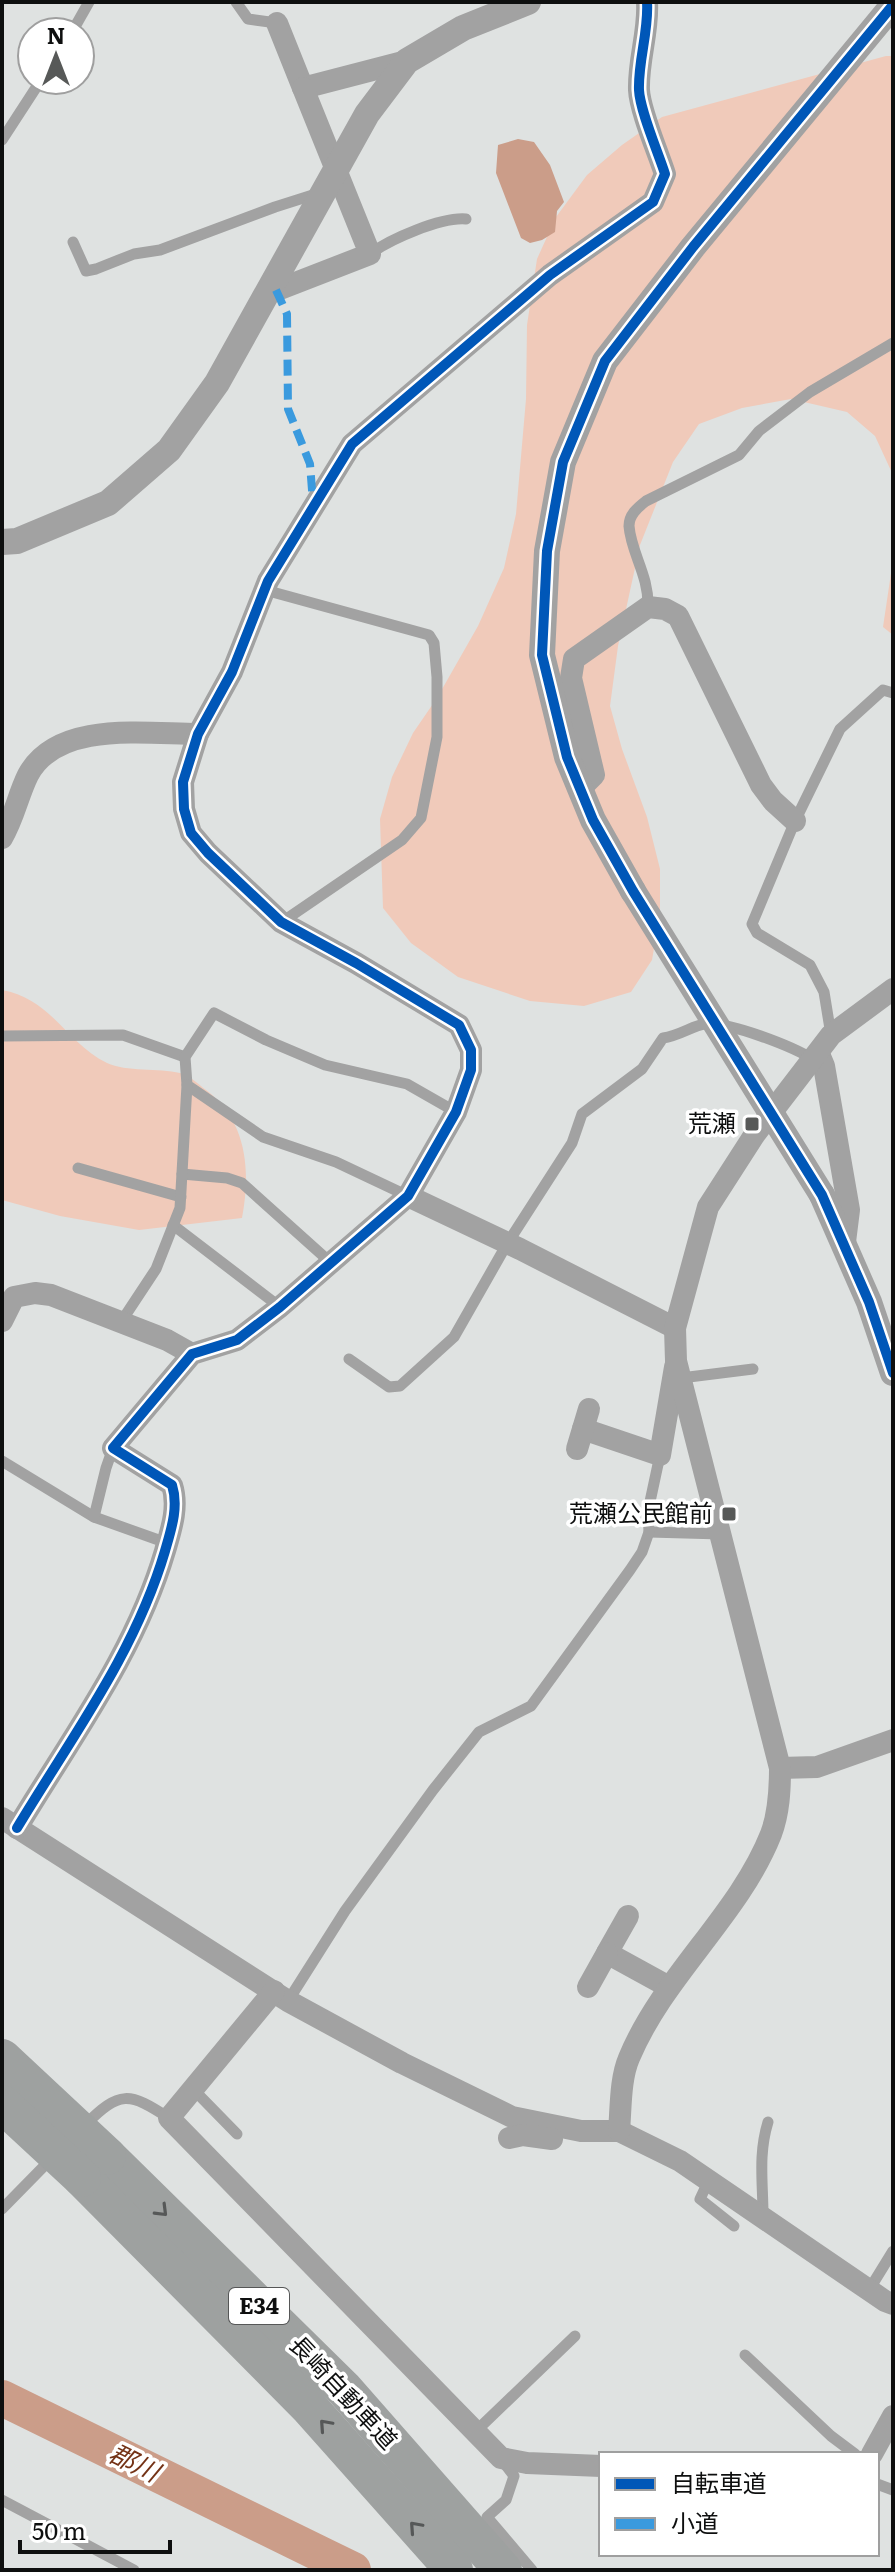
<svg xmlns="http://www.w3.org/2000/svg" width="895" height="2572" viewBox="0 0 895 2572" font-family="Literata,'Noto Sans JP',serif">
<rect width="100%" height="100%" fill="#dfe2e1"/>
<g fill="#f0caba">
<path d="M 886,56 L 893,56 L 893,475 L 875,436 L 847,412 L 791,399 L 742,408 L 699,424 L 673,462 L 640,545 L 618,646 L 610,706 L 622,749 L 647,817 L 660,869 L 660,913 L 652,960 L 631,992 L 584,1006 L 530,1001 L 458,977 L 411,943 L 383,908 L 380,819 L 392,777 L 413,733 L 437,698 L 478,626 L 504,568 L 516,514 L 526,399 L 527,325 L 537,259 L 556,217 L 587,175 L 622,145 L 662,117 Z"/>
<path d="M 893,560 L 893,635 L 883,627 Z"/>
<path d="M 2,990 C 52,999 67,1044 107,1063 C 126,1072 159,1068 180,1073 C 189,1075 198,1084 206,1090 C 247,1121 251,1170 242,1218 L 139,1230 L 60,1216 L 2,1200 Z"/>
</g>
<path fill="#cb9d89" d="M 518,139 L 534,142 L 550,165 L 564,202 L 557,211 L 555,232 L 542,240 L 530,243 L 521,238 L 496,173 L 498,145 Z"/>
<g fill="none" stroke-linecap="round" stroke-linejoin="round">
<path stroke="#cb9d89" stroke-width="36" d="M 2,2398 L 353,2570"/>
<g stroke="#a2a2a2" stroke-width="11">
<path d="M 236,2 L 248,19 L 277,23"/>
<path d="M 72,32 L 89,2"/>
<path d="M 2,140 L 41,80"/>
<path d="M 73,242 L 86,271 L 96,269 L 134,254 L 160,250 L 275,207 L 319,193"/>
<path d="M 370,254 C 390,239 441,217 466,219"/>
<path d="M 265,590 L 429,635 L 434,643 L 437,677 L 437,737 L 421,818 L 402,840 L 282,922"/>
<path d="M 648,607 C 649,575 631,553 629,526 C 629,515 637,508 646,501 L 739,455 L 759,431 L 810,392 L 893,343"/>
<path d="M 831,1035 L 824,992 L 810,965 L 757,933 L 752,924 L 795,821 L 840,729 L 883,690 L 893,693"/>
<path d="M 2,1036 L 123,1035 L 185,1057"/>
<path d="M 78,1168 L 181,1197"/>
<path d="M 182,1174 L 227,1178 L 242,1183 L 330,1262"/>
<path d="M 408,1196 L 336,1162 L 263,1137 L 187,1085 L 185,1057 L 214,1013 L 266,1040 L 325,1065 L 407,1084 L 456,1112"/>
<path d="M 173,1225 L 280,1307"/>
<path d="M 121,1322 L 156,1269 L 180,1208 L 187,1085"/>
<path d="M 349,1359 L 389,1387 L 400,1386 L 454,1337 L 507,1244 L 572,1143 L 582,1114 L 642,1069 L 663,1038 C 679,1036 694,1025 705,1024 C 728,1021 794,1047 814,1060"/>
<path d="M 681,1378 L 753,1369"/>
<path d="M 2,1461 L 94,1517 L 167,1543"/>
<path d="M 94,1517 L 106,1468 L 113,1448"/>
<path d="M 649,1532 L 721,1534"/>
<path d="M 288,2001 L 345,1911 L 433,1790 L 479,1732 L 531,1706 L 630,1570 L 642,1552 L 649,1532 L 648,1511 L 660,1455"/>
<path d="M 193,2089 L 237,2134"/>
<path d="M 85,2125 C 120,2090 129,2092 169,2118"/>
<path d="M 708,2182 L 700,2199 L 734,2226"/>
<path d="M 2,2209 L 53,2157"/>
<path d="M 763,2216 C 763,2182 758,2155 768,2122"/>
<path d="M 869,2290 L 893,2251"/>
<path d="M 745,2355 L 831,2436 L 855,2454"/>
<path d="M 475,2432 L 575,2336"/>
<path d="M 501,2459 L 514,2476 L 506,2500 L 487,2517 L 532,2570"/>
<path d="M 877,2484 L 893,2490"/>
<path d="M 2,2500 L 134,2570"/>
</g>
<g stroke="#a2a2a2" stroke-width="22">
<path d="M 277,23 L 303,88 L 407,61"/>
<path d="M 267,294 L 370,254 L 303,88"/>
<path d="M 580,789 L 594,775 L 571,678 L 574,659 L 648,607 L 665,609 L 678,616 L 761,785 L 773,801 L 795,821"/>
<path d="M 2,838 C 14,818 18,795 28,775 C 57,720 147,734 198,734"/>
<path d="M 819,1054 L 824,1066 L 849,1210 L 845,1242"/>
<path d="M 408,1196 L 520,1249 L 675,1328"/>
<path d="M 2,1321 L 14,1297 L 35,1293 L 51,1295 L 167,1340 L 192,1354"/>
<path d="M 583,1429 L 660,1455 L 675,1367"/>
<path d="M 577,1449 L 589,1409"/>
<path d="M 780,1768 L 817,1767 L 893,1740"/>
<path d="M 2,1818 L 288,2001 L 402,2063 L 512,2117 L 581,2131 L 619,2131 L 680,2161 L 885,2301 L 893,2304"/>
<path d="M 17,1828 C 71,1738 135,1653 165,1551 C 171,1530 179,1507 172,1485 L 113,1448 L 192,1354 L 237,1340 L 280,1307 L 408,1196 L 456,1112 L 471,1070 L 471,1050 L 459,1025 L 356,963 L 281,922 L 208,853 L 191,833 L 184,809 L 183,782 L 198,734 L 232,672 L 268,581 L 352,444 L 550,275 L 653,202 L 665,174 C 658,152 640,111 639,90 C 638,60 649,31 647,2"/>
<path d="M 628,1916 L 607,1953 L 669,1987"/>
<path d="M 588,1987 L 607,1953"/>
<path d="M 274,1991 L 169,2118 L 501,2458 L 527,2463 L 601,2466"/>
<path d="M 619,2131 C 621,2108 620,2079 629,2058 C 663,1976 739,1915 771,1834 C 779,1813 780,1790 780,1768 L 676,1361 L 675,1328 L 708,1207 L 755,1134 L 831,1035 L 893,989"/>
<path d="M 509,2138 L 523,2135 L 552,2139"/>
<path d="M 872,2454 L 893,2416"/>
</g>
<g stroke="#a2a2a2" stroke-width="26">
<path d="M 2,542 L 17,541 L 108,503 L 169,450 L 217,383 L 367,114 L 407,61 L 463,28 L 528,2"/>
<path d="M 633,891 L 593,820 L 567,757 L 542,655 L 547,551 L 563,462 L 605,361 L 693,247 L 893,5"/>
<path d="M 822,1195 L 869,1302 L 893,1373"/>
</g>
<g stroke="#9ea1a0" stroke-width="38">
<path d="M 107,2156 L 344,2389 L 503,2570"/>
<path d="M 82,2178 L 309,2407 L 454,2570"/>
</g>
<path stroke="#a2a2a2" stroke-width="26" d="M 633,891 L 822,1195"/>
<g stroke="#9ea1a0" stroke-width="38">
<path d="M 2,2058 L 107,2156"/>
<path d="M 2,2104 L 82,2178"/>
</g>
<path stroke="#3a9ade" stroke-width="8" stroke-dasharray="16 8" stroke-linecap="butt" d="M 276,290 L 287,314 L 288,409 L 310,464 L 313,503"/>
<defs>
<g id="cycleway">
<path d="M 893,5 L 693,247 L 605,361 L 563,462 L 547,551 L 542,655 L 567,757 L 593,820 L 633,891 L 822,1195 L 869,1302 L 893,1373"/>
<path d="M 17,1828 C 71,1738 135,1653 165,1551 C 171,1530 179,1507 172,1485 L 113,1448 L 192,1354 L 237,1340 L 280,1307 L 408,1196 L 456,1112 L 471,1070 L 471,1050 L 459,1025 L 356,963 L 281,922 L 208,853 L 191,833 L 184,809 L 183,782 L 198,734 L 232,672 L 268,581 L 352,444 L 550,275 L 653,202 L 665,174 C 658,152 640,111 639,90 C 638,60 649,31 647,2"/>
</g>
</defs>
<use href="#cycleway" stroke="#fff" stroke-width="15"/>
<use href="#cycleway" stroke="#0057b8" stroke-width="10"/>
</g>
<defs><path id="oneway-chevron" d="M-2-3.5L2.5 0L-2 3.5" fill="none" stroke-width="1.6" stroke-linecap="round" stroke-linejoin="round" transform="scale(2)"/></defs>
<g stroke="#565858">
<use href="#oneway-chevron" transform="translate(162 2211) rotate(45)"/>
<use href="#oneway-chevron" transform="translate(325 2425) rotate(-132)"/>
<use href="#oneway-chevron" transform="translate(415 2527) rotate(-132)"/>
</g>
<g fill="#575958" stroke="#fff" stroke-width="3">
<rect x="744" y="1116" width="16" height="16" rx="4"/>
<rect x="721" y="1506" width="16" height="16" rx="4"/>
</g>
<g text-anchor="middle" stroke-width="7" stroke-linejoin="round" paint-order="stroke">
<rect fill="#fff" stroke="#565757" stroke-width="2" x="229" y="2288" width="60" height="36" rx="6"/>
<g font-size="22" font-weight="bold" fill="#0e0f0f">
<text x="259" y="2314">E34</text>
</g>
<g font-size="24" fill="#0e0f0f" stroke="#fff" text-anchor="end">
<text x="736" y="1132">荒瀬</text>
<text x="713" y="1522">荒瀬公民館前</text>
</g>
<g font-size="24" fill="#0e0f0f" stroke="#fff">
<text transform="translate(343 2393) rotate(47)" y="8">長崎自動車道</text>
</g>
<g font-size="26" font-style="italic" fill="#743317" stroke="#fff">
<text transform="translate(134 2463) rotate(26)" y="9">郡川</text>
</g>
</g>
<rect width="895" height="2572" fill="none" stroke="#0e0f0f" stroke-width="8"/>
<rect x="599" y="2452" width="280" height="104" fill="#ffffff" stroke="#9f9f9f" stroke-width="2"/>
<rect x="615" y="2478" width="40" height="12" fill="#0057b8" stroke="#9f9f9f" stroke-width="2"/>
<text x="671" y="2492" font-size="24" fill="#0e0f0f">自転車道</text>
<rect x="615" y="2518" width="40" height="12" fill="#3a9ade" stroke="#9f9f9f" stroke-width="2"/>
<text x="671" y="2532" font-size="24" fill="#0e0f0f">小道</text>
<g transform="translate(56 56)"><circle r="38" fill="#ffffff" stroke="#9f9f9f" stroke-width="2"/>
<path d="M0-6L14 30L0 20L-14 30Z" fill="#575958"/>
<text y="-12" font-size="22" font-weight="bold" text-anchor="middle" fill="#0e0f0f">N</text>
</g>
<path d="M20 2540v12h150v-12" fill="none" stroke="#0e0f0f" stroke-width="4"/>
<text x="32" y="2540" font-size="24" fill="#0e0f0f" stroke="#ffffff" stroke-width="6" paint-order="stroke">50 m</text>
</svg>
